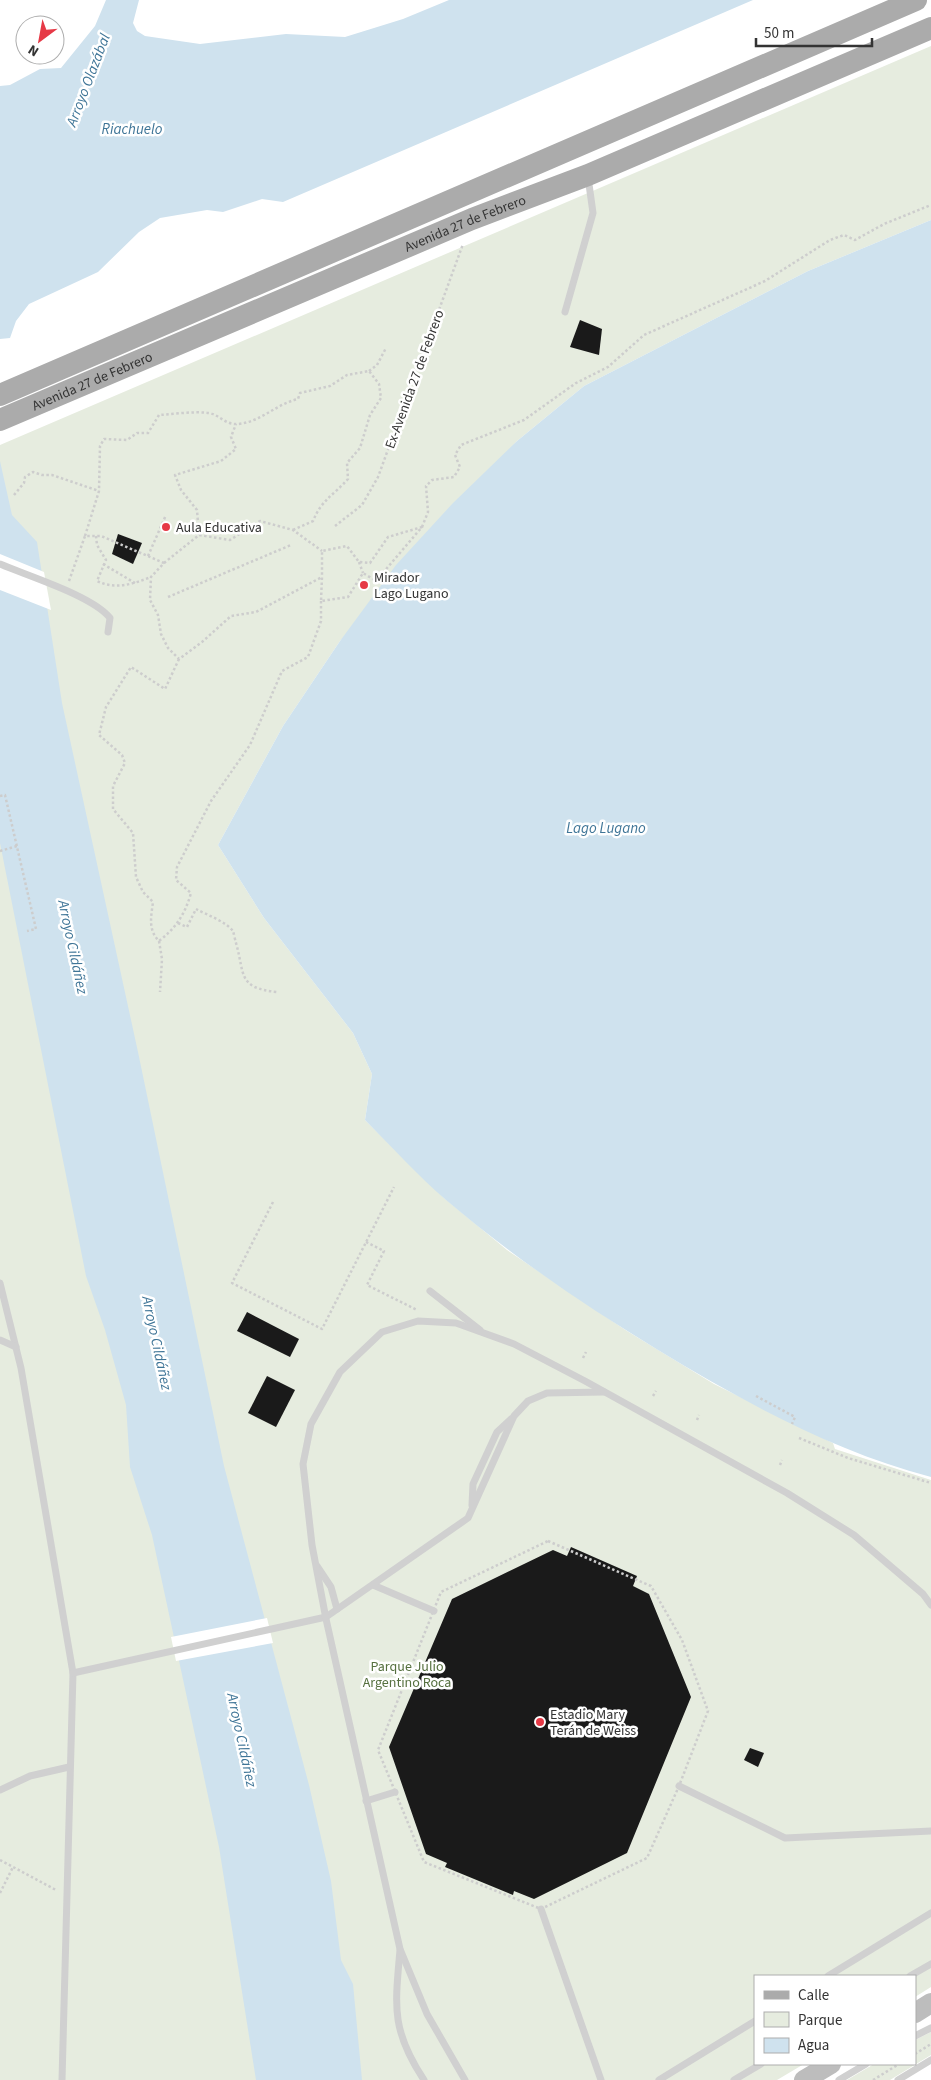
<svg xmlns="http://www.w3.org/2000/svg" width="931" height="2080" viewBox="0 0 931 2080" font-family="'Source Sans 3',sans-serif">
<rect width="100%" height="100%" fill="#fff"/>
<g fill="#e6ecdf">
<path d="M 931,46 L 931,220 L 808,271 L 584,386 L 517,441 L 340,641 L 283,726 L 218,845 L 264,918 L 353,1033 L 372,1074 L 365,1120 L 444,1198 L 507,1250 L 627,1331 L 714,1384 L 833,1443 L 835,1449 L 931,1480 L 931,1987 L 915,1997 L 915,1976 L 755,1976 L 755,2064 L 804,2064 L 777,2080 L 0,2080 L 0,445 Z"/>
<path d="M 931,2032 L 931,2055 L 890,2080 L 847,2080 L 874,2064 L 915,2064 L 915,2040 Z"/>
</g>
<g fill="#cfe2ee">
<path d="M 106,0 L 139,0 L 133,23 L 137,31 L 145,36 L 200,44 L 286,34 L 345,37 L 403,19 L 449,0 L 753,0 L 283,202 L 262,199 L 223,212 L 207,210 L 160,218 L 139,232 L 98,272 L 29,304 L 16,321 L 10,338 L 0,339 L 0,86 L 10,85 L 40,69 L 61,68 L 95,26 Z"/>
<path d="M 931,220 L 931,1477 C 833,1451 744,1402 658,1350 C 584,1305 512,1256 446,1200 C 417,1175 392,1147 365,1120 L 372,1074 L 353,1033 L 264,918 L 218,845 L 283,726 L 340,641 L 396,565 L 453,503 L 517,441 L 584,386 L 808,271 Z"/>
<path d="M 0,461 L 12,515 L 37,542 L 62,703 L 138,1052 L 224,1466 L 309,1785 L 331,1881 L 341,1960 L 353,1984 L 362,2080 L 256,2080 L 219,1847 L 152,1535 L 130,1467 L 126,1405 L 105,1330 L 86,1276 L 0,843 Z"/>
</g>
<g fill="#fff">
<path d="M 0,554 L 44,572 L 51,610 L 0,590 Z"/>
<path d="M 267,1618 L 273,1643 L 176,1661 L 171,1637 Z"/>
</g>
<g fill="#1a1a1a">
<path d="M 580,320 L 602,329 L 599,355 L 570,347 Z"/>
<path d="M 118,534 L 142,543 L 133,564 L 112,554 Z"/>
<path d="M 247,1312 L 299,1339 L 290,1357 L 237,1331 Z"/>
<path d="M 267,1376 L 295,1390 L 276,1427 L 248,1413 Z"/>
<path d="M 571,1547 L 637,1576 L 633,1586 L 649,1594 L 691,1697 L 627,1853 L 534,1899 L 514,1891 L 513,1895 L 445,1867 L 447,1863 L 426,1854 L 389,1747 L 452,1599 L 553,1550 L 567,1556 Z"/>
<path d="M 750,1748 L 764,1753 L 758,1767 L 744,1760 Z"/>
</g>
<g fill="none" stroke-linecap="round" stroke-linejoin="round">
<g stroke="#cdcdcd" stroke-width="2.5" stroke-dasharray="2.5 2.5" stroke-linecap="butt">
<path d="M 369,371 L 377,365 L 386,348"/>
<path d="M 14,495 L 24,483 L 25,477 L 33,472 L 42,475 L 52,475 L 99,491"/>
<path d="M 335,526 L 362,505 L 378,477 L 463,244"/>
<path d="M 422,527 L 428,512 L 426,486 L 432,480 L 454,477 L 460,467 L 455,455 L 461,445 L 524,420 L 576,383 L 608,367 L 644,335 L 765,281 L 830,240 L 844,235 L 855,240 L 884,224 L 931,205"/>
<path d="M 199,535 L 197,510 L 181,490 L 175,475 L 221,461 L 236,449 L 231,437 L 236,424"/>
<path d="M 85,536 L 99,491 L 100,446 L 104,439 L 127,440 L 137,433 L 148,433 L 159,415 C 175,414 194,411 209,413 C 220,415 225,425 238,424 C 261,422 276,404 298,399 L 300,393 L 330,386 L 347,375 L 369,371 L 379,384 L 381,398 L 370,415 L 360,448 L 347,463 L 348,479 C 333,496 322,499 313,521 L 293,530"/>
<path d="M 96,536 L 97,545 L 106,560 L 97,581 C 116,590 133,584 151,577"/>
<path d="M 148,556 L 166,515"/>
<path d="M 359,562 L 363,573"/>
<path d="M 164,563 L 199,535 L 230,540 L 260,521 L 293,530 L 322,551"/>
<path d="M 103,564 L 135,583"/>
<path d="M 69,581 L 85,536 L 101,536 L 164,563 L 151,577 L 150,600 L 158,615 L 161,634 L 168,648 L 179,659 L 202,642 L 231,616 L 256,612 L 322,577 L 321,601 L 348,597 L 363,573 L 376,581 L 422,527 L 388,537 L 370,563 L 359,562 L 347,546 L 322,551 L 322,577"/>
<path d="M 168,597 L 291,545"/>
<path d="M 179,659 L 165,689 L 131,667 L 106,707 L 99,735 L 122,755 L 125,763 L 113,786 L 113,809 L 133,833 L 136,877 L 143,892 L 153,902 C 151,917 148,930 159,941 C 176,928 185,914 191,893 L 176,880 L 177,867 L 211,801 L 250,745 L 282,671 L 308,657 L 321,621 L 321,601"/>
<path d="M 0,796 L 5,795 L 36,929 L 27,931"/>
<path d="M 0,851 L 17,846"/>
<path d="M 178,923 L 187,927 L 196,909 C 207,915 225,921 233,931 C 234,934 235,940 236,943 C 245,974 237,988 277,992"/>
<path d="M 159,941 L 162,959 L 160,992"/>
<path d="M 273,1202 L 232,1283 L 322,1329 L 394,1187"/>
<path d="M 366,1242 L 384,1251 L 367,1285 L 417,1310"/>
<path d="M 583,1358 L 586,1352"/>
<path d="M 653,1396 L 656,1391"/>
<path d="M 756,1396 L 795,1417 L 792,1424"/>
<path d="M 697,1420 L 699,1415"/>
<path d="M 799,1438 L 848,1458 L 931,1483"/>
<path d="M 780,1465 L 782,1460"/>
<path d="M 548,1541 L 651,1586 L 682,1640 L 708,1711 L 679,1786 L 647,1858 L 541,1909 L 424,1862 L 378,1750 L 441,1592 Z"/>
<path d="M 0,1860 L 56,1890"/>
<path d="M 0,1893 L 13,1867"/>
<path d="M 915,2054 L 931,2044"/>
<path d="M 873,2080 L 899,2064"/>
</g>
<g stroke="#d0d0d0" stroke-width="7">
<path d="M 565,312 L 593,213 L 588,177"/>
<path d="M 0,564 C 28,576 93,596 110,618 L 108,632"/>
<path d="M 0,1283 L 21,1368 L 73,1673 L 62,2080"/>
<path d="M 430,1291 L 480,1330"/>
<path d="M 0,1340 L 16,1347"/>
<path d="M 472,1505 L 473,1484 L 497,1432 L 511,1419"/>
<path d="M 317,1566 L 331,1587 L 337,1609"/>
<path d="M 373,1585 L 434,1611"/>
<path d="M 73,1673 L 326,1617 L 468,1518 L 514,1416 L 528,1401 L 547,1393 L 604,1392"/>
<path d="M 679,1786 L 785,1838 L 931,1831"/>
<path d="M 0,1790 L 30,1776 L 69,1767"/>
<path d="M 366,1801 L 395,1792"/>
<path d="M 541,1909 L 601,2080"/>
<path d="M 400,1950 C 395,2007 391,2030 424,2080"/>
<path d="M 828,1976 L 931,1913"/>
<path d="M 910,1976 L 931,1964"/>
<path d="M 915,2036 L 931,2028"/>
<path d="M 465,2080 L 427,2014 L 400,1949 L 326,1619 L 312,1545 L 303,1464 L 311,1424 L 340,1372 L 382,1332 L 418,1321 L 456,1323 L 514,1344 L 585,1381 L 787,1493 L 854,1535 L 923,1594 L 931,1605"/>
<path d="M 659,2080 L 755,2021"/>
<path d="M 734,2080 L 761,2064"/>
<path d="M 839,2080 L 866,2064"/>
<path d="M 898,2080 L 931,2060"/>
</g>
<g stroke="#bdbdbd" stroke-width="20">
<path d="M 915,2013 L 931,2003"/>
<path d="M 804,2080 L 831,2064"/>
</g>
<g stroke="#ababab" stroke-width="22">
<path d="M 0,395 L 916,0"/>
<path id="s1" d="M 0,420 L 472,219 L 588,175 L 931,28"/>
</g>
</g>
<g fill="#e63946" stroke="#fff" stroke-width="2">
<circle cx="166" cy="527" r="5"/>
<circle cx="364" cy="585" r="5"/>
<circle cx="540" cy="1722" r="5"/>
</g>
<g text-anchor="middle" stroke-width="5" stroke-linejoin="round" paint-order="stroke">
<g font-size="14" fill="#333" stroke="#fff">
<text dy="5" stroke="none"><textPath href="#s1" startOffset="505">Avenida 27 de Febrero</textPath></text>
<text transform="translate(414 379) rotate(-70)" y="5">Ex-Avenida 27 de Febrero</text>
<text dy="5" stroke="none"><textPath href="#s1" startOffset="100">Avenida 27 de Febrero</textPath></text>
</g>
<g font-size="14" fill="#333" stroke="#fff" text-anchor="start">
<text x="176" y="532">Aula Educativa</text>
<text x="374" y="582">Mirador<tspan x="374" dy="16">Lago Lugano</tspan></text>
<text x="550" y="1719">Estadio Mary<tspan x="550" dy="16">Terán de Weiss</tspan></text>
</g>
<g font-size="14" fill="#56703f" stroke="#fff">
<text x="407" y="1671">Parque Julio<tspan x="407" dy="16">Argentino Roca</tspan></text>
</g>
<g font-size="15" font-style="italic" fill="#3f7597" stroke="#fff">
<text transform="translate(88 80) rotate(-69)" y="5">Arroyo Olazábal</text>
<text x="132" y="134">Riachuelo</text>
<text x="606" y="833">Lago Lugano</text>
<text transform="translate(73 947) rotate(78)" y="5">Arroyo Cildáñez</text>
<text transform="translate(157 1343) rotate(78)" y="5">Arroyo Cildáñez</text>
<text transform="translate(242 1740) rotate(78)" y="5">Arroyo Cildáñez</text>
</g>
</g>
<rect x="754" y="1975" width="162" height="90" fill="#ffffff" stroke="#adadad"/>
<rect x="764" y="1991" width="25" height="8" fill="#ababab" stroke="#adadad"/>
<text x="798" y="2000" font-size="15" fill="#333333">Calle</text>
<rect x="764" y="2012" width="25" height="15" fill="#e6ecdf" stroke="#adadad"/>
<text x="798" y="2025" font-size="15" fill="#333333">Parque</text>
<rect x="764" y="2038" width="25" height="15" fill="#cfe2ee" stroke="#adadad"/>
<text x="798" y="2050" font-size="15" fill="#333333">Agua</text>
<g transform="translate(40 40) rotate(212)"><circle r="24" fill="#ffffff" stroke="#adadad"/>
<path d="M0-4L9 19L0 12L-9 19Z" fill="#e63946"/>
<text y="-8" font-size="14" font-weight="bold" text-anchor="middle" fill="#333333">N</text>
</g>
<path d="M756 38v8h116v-8" fill="none" stroke="#333333" stroke-width="2.5"/>
<text x="764" y="38" font-size="15" fill="#333333" stroke="#ffffff" stroke-width="4" paint-order="stroke">50 m</text>
</svg>
